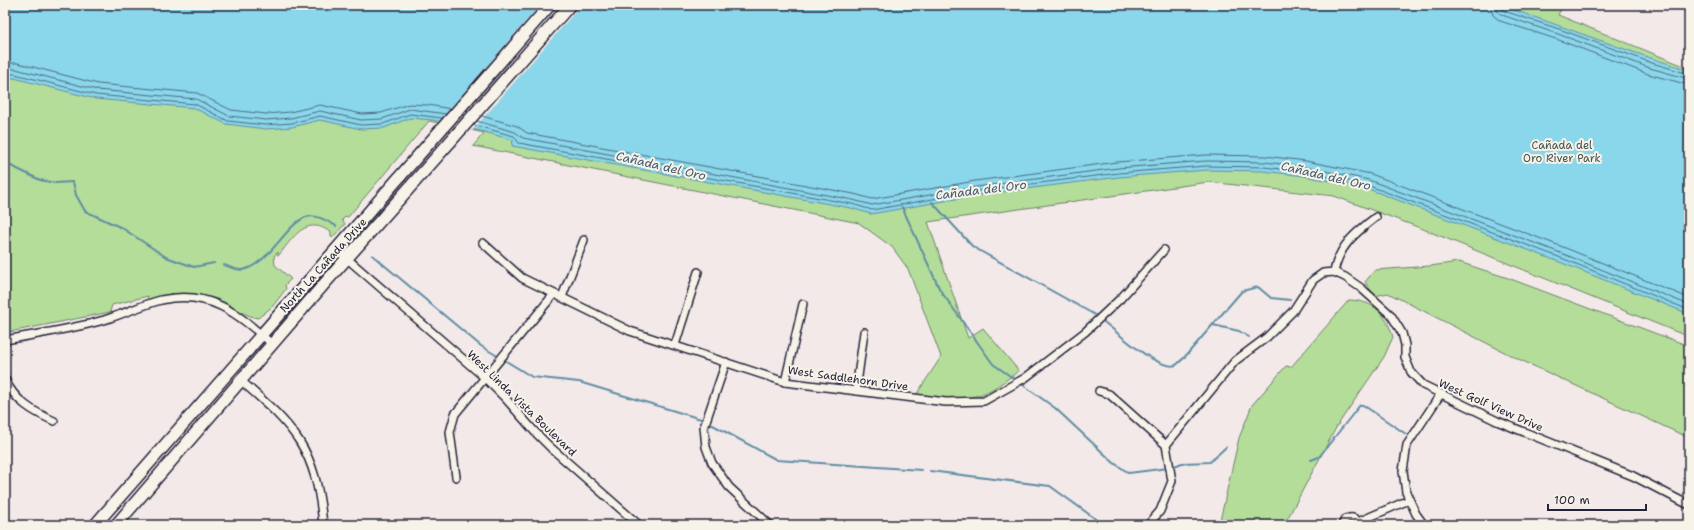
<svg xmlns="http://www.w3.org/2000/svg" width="1694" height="530" viewBox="0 0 1694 530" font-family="'Shantell Sans',sans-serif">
<rect width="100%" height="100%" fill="#f4e9e9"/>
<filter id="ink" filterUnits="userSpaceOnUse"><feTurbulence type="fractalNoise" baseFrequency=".025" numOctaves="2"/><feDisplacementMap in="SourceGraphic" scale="8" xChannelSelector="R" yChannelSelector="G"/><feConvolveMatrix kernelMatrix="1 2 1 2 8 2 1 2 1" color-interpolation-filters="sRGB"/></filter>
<g filter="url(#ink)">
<g fill="#b4dd99" stroke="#6b806a">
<path d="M 5,5 L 1563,5 L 1558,15 L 1689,68 L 1689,337 L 1423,229 L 1334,196 L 1209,182 L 928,222 L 968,338 L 983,328 L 1019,371 C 1006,380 991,392 976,396 C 957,400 936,398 916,395 L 941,357 L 908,269 L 892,247 L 859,223 L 473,146 L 484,133 L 429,121 L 348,217 L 346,216 L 342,220 L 345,224 L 332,238 L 331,236 L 331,232 C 326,230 321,226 316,226 C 299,224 288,245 278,256 L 278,252 L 274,256 L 275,265 L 291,279 L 285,285 L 286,289 L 272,307 L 258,318 C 245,316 236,308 224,302 C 208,295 189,292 172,294 C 163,295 156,299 147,300 L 148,296 L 112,305 L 110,312 L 5,333 Z"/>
<path d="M 1459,262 L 1508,278 L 1689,346 L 1689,438 L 1514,357 L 1388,293 L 1375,296 L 1365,282 L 1375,270 L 1430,266 Z"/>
<path d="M 1349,300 C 1375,301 1386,314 1393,337 L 1384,357 L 1337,426 L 1284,525 L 1219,525 L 1239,438 L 1252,405 L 1286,366 L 1291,367 Z"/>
</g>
<path fill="#8ad6ea" stroke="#608ea4" d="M 5,5 L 1499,5 C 1563,26 1625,51 1689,70 L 1689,314 L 1562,263 L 1366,188 L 1304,176 L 1263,171 L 1207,170 L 1119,177 L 978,195 L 871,214 L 851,208 L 512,146 L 513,140 L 481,131 L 433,120 L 410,118 L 384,128 L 361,129 L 320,120 L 292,127 L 266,129 L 226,124 L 194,108 L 96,99 L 14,78 L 5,78 Z"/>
<path fill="#f4e9e9" d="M 540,5 L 581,5 L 472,131 L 437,123 Z"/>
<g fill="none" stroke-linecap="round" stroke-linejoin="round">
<g stroke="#4c6a81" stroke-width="1">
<path d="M 1490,5 L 1493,15 L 1500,21 L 1556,39 L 1648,74 L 1689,85"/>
<path d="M 1496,5 L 1497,11 L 1502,15 L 1558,34 L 1650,68 L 1689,79"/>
<path d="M 1501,5 L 1501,8 L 1504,11 L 1559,29 L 1652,63 L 1689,74"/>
<path d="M 5,63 L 18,63 L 98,84 L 197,93 L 231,110 L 266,114 L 290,112 L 320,105 L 362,114 L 381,113 L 409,104 L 428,105 L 451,109"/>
<path d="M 5,69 L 16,69 L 97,90 L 196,99 L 229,116 L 266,120 L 291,118 L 320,111 L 361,120 L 382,119 L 410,109 L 446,114"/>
<path d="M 5,74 L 15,74 L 96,95 L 195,104 L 228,121 L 265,125 L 292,123 L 320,116 L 361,125 L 383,124 L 410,114 L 442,118"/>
<path d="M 482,116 L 517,126 L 527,133 L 854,194 L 872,199 L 975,181 L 1117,162 L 1206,155 L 1265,156 L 1306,161 L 1371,174 L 1568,249 L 1689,298"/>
<path d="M 477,121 L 515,132 L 523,138 L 853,200 L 872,205 L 976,187 L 1118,168 L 1206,161 L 1265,162 L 1305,167 L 1369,180 L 1566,255 L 1689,305"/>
<path d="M 473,125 L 514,136 L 519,143 L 852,204 L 872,210 L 977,191 L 1119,173 L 1206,166 L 1264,167 L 1305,172 L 1367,185 L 1564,259 L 1689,310"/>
</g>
<g stroke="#608ea4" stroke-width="2">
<path d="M 5,163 L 40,180 L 55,183 L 73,182 L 76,195 L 85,211 L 122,228 L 166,257 L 194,267 L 214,263"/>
<path d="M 932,202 L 973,247 L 1095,315"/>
<path d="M 902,207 L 940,290 L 993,364 L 1013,378"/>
<path d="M 372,255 L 481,346 L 499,357"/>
<path d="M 224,265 C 229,267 236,270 242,270 C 269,265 285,225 306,217 C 317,214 327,221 336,226"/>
<path d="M 1104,322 C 1118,333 1158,371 1176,365 C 1178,364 1181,360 1183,359 L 1242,291 L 1258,287 L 1271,298 L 1290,300"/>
<path d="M 1213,325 L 1239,331 L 1249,337"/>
<path d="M 503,359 L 532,377 L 579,382 L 701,419"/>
<path d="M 1023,385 L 1055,408 L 1114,463 L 1129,473 L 1168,468"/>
<path d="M 711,424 L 777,460 L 921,470"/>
<path d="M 1311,460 L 1319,457 L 1360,405 L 1363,405 L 1406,434"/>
<path d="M 1172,467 L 1182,463 L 1210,462 L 1226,447"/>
<path d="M 930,471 L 1050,486 L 1104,525"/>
</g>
<defs>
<g id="minor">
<path d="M 483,243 L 522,278 L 630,331 L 785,382 L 946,402 L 984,401 L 1025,378 L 1085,332 L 1121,298 L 1164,250"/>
<path d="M 336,249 L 484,377 L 506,399 L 534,431 L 550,447 L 639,525"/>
<path d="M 1334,272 C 1339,246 1355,233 1376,217"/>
<path d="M 562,297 L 584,240"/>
<path d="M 5,340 C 38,334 72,329 104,320 C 123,314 142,305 161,300 C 210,289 238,314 272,344"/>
<path d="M 675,345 L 698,272"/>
<path d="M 726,362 L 704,427 L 706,447 L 712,463 L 729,487 L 770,525"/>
<path d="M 5,379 C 14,401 34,412 54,421"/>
<path d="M 240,380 C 296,428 316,449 323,525"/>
<path d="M 785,382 L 803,304"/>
<path d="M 856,391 L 864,332"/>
<path d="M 1099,391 L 1109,394 L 1166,445"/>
<path d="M 456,477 L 450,432 L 455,414 L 554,294"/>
<path d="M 1358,522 L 1409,500"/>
<path d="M 1148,525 L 1160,511 L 1172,481 L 1166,445 L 1235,361 L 1267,337 L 1293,311 L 1313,280 L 1323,273 L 1334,272 L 1345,277 L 1361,288 L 1391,315 L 1402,333 L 1405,345 L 1405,357 L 1411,372 L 1423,385 L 1497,421 L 1633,476 L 1689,505"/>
<path d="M 1342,525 L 1345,519 C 1352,516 1357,518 1359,525"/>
<path d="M 1424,525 L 1416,514 L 1406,492 L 1403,471 L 1407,445 L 1440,395"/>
</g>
<g id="primary">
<path d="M 95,525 L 550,5"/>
<path d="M 116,525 L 325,283 L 449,143 L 570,5"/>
</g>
</defs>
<use href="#minor" stroke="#22223b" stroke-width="10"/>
<use href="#primary" stroke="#22223b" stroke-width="14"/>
<use href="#minor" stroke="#f7f3e8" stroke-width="7"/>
<use href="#primary" stroke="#f7f3e8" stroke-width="11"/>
</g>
</g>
<g text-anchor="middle" stroke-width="4" stroke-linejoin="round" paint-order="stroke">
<g font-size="11" fill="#465152" stroke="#f7f3e8">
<text x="1562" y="149">Cañada del<tspan x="1562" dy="13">Oro River Park</tspan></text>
</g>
<g font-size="11" fill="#22223b" stroke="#f7f3e8">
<text transform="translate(323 265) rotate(-48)" y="4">North La Cañada Drive</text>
<text transform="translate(848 378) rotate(8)" y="4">West Saddlehorn Drive</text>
<text transform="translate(522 403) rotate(44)" y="4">West Linda Vista Boulevard</text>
<text transform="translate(1491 405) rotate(24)" y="4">West Golf View Drive</text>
</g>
<g font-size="12" font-style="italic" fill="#415870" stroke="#f7f3e8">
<text transform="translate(661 166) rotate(13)" y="4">Cañada del Oro</text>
<text transform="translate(1326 176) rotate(13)" y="4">Cañada del Oro</text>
<text transform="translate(981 190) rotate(-7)" y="4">Cañada del Oro</text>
</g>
</g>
<rect width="1694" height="530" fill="none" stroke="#f7f3e8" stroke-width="20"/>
<rect x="10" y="10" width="1674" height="510" fill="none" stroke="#22223b" stroke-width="1.5" filter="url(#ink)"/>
<path d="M1548 504v6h98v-6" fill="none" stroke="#22223b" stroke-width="2"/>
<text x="1554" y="504" font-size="12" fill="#22223b" stroke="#f7f3e8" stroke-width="3" paint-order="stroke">100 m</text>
</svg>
